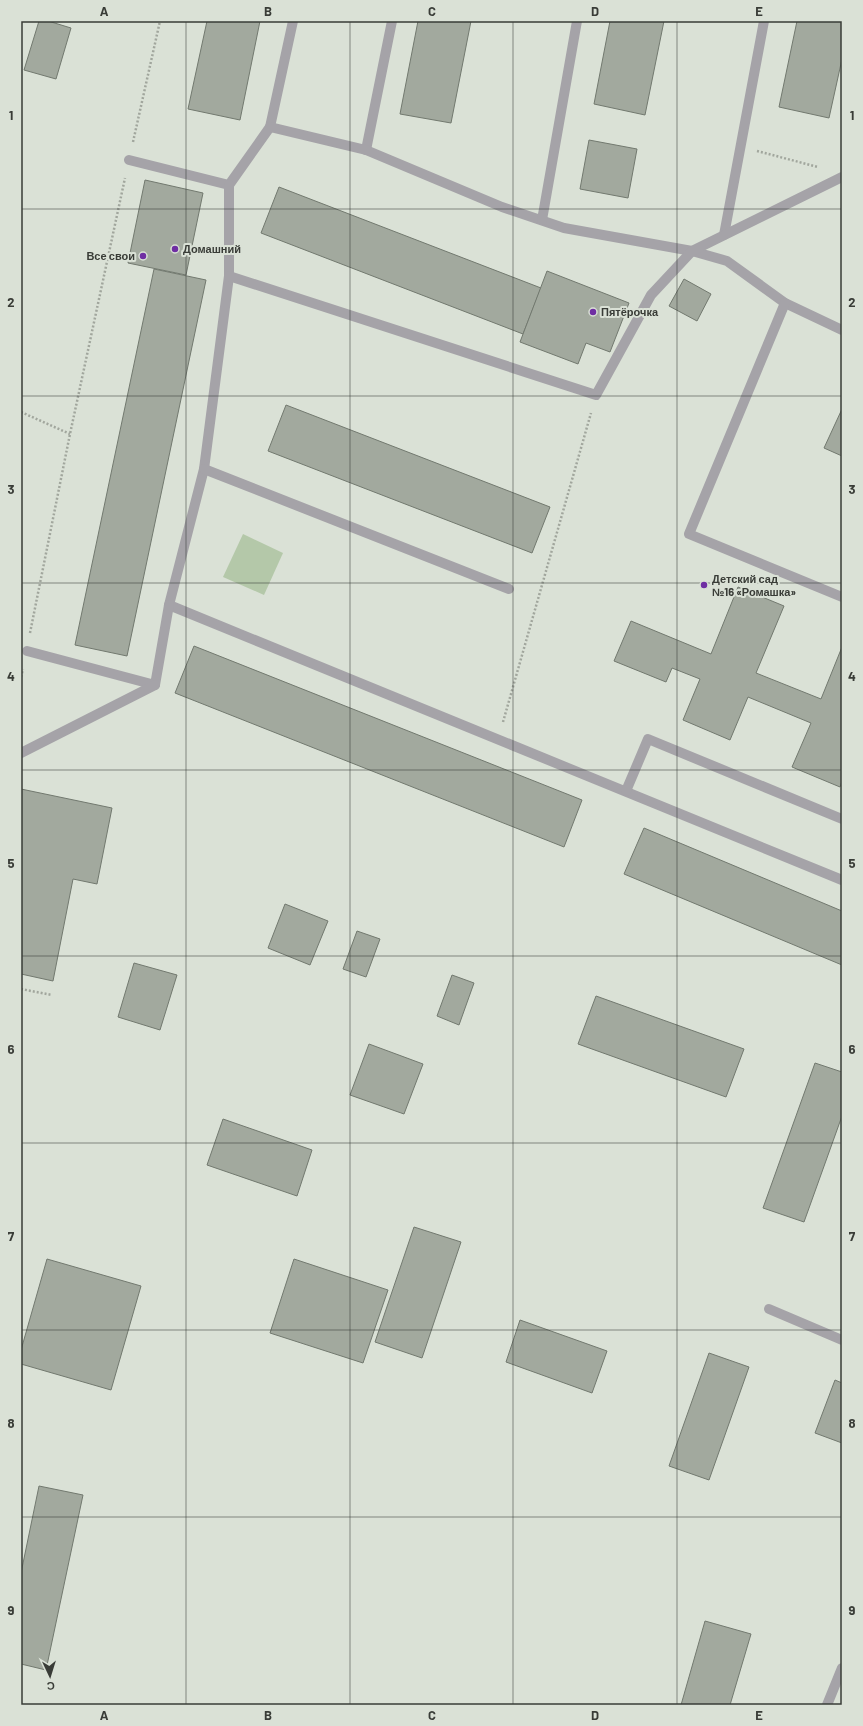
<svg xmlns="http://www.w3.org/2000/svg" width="863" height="1726" viewBox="0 0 863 1726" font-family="Barlow,sans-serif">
<rect width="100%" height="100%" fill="#dae1d6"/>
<path fill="#b4c8a9" d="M 243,534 L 283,553 L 264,595 L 223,577 Z"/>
<g fill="#a2a99e" stroke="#72796f">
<path d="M 39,21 L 48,21 L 71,28 L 56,79 L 24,70 Z"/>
<path d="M 207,21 L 260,21 L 240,120 L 188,109 Z"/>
<path d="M 418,21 L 471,21 L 451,123 L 400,114 Z"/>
<path d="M 610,21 L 664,21 L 645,115 L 594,104 Z"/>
<path d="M 797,21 L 842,21 L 842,59 L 829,118 L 779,107 Z"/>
<path d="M 589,140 L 637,149 L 628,198 L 580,189 Z"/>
<path d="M 145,180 L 203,193 L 186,275 L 128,263 Z"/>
<path d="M 279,187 L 541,288 L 523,334 L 261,233 Z"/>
<path d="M 154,269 L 206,280 L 127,656 L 75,645 Z"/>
<path d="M 547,271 L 629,303 L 610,352 L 586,343 L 578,364 L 520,342 Z"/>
<path d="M 684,279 L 711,294 L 697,321 L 669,306 Z"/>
<path d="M 286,405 L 550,507 L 532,553 L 268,451 Z"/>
<path d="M 842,409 L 842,456 L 824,448 Z"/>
<path d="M 738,587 L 784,606 L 756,673 L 821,699 L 842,647 L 842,781 L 840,787 L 792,767 L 811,723 L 748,697 L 730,740 L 683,720 L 700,679 L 672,668 L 666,682 L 614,661 L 631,621 L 711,654 Z"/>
<path d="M 194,646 L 582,800 L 564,847 L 175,693 Z"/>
<path d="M 21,789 L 112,808 L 97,884 L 73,879 L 53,981 L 21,974 Z"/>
<path d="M 644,828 L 842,911 L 842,965 L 624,874 Z"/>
<path d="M 285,904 L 328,921 L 310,965 L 268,948 Z"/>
<path d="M 357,931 L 380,939 L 366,977 L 343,969 Z"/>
<path d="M 134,963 L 177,975 L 160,1030 L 118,1017 Z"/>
<path d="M 452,975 L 474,983 L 459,1025 L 437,1016 Z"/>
<path d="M 596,996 L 744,1049 L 726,1097 L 578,1044 Z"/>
<path d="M 369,1044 L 423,1064 L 404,1114 L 350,1095 Z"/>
<path d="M 815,1063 L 842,1072 L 842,1116 L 804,1222 L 763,1208 Z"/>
<path d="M 223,1119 L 312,1150 L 297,1196 L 207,1165 Z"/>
<path d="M 414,1227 L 461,1242 L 422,1358 L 375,1342 Z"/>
<path d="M 47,1259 L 141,1286 L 111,1390 L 21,1364 L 21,1350 Z"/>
<path d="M 294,1259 L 388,1290 L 363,1363 L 270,1333 Z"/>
<path d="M 520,1320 L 607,1351 L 592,1393 L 506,1362 Z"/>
<path d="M 709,1353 L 749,1367 L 709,1480 L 669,1466 Z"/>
<path d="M 835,1380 L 842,1383 L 842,1443 L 815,1433 Z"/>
<path d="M 39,1486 L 83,1495 L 46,1670 L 21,1664 L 21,1573 Z"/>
<path d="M 705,1621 L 751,1634 L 730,1705 L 681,1705 Z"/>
</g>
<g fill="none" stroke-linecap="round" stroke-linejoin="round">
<g stroke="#a1a69d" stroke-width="2.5" stroke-dasharray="2 2" stroke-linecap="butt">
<path d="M 133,142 L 160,21"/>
<path d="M 757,151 L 818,167"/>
<path d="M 21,412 L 70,434"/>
<path d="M 30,633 L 70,434 L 125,178"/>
<path d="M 21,677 L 23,669"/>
<path d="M 503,722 L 591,413"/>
<path d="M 21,989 L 52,995"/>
</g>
<g stroke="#a5a3a8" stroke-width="10">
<path d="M 270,127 L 293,21"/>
<path d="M 366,150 L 392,21"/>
<path d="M 129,160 L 229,185 L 270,127 L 366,150 L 502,207 L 564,228 L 692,251 L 727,261 L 785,303 L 842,330"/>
<path d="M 229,185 L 229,276 L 204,469 L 169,605 L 842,880"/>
<path d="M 542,220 L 577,21"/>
<path d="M 724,235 L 764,21"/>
<path d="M 229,276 L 596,395 L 651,295 L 692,251 L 842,177"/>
<path d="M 785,303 L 689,534 L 842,597"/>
<path d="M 204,469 L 509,589"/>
<path d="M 27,651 L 155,685 L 169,605"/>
<path d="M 21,753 L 155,685"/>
<path d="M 626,791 L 648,739 L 842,819"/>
<path d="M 769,1309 L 842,1340"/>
<path d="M 827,1705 L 842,1668"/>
</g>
</g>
<path fill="none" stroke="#393c37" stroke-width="1" stroke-opacity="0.55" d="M 186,21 L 186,1705M 350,21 L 350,1705M 513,21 L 513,1705M 677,21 L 677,1705M 21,209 L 842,209M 21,396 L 842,396M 21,583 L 842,583M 21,770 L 842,770M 21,956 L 842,956M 21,1143 L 842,1143M 21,1330 L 842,1330M 21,1517 L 842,1517"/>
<g fill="#6f2ea3" stroke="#dae1d6" stroke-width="1.5">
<circle cx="175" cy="249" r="4"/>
<circle cx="143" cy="256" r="4"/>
<circle cx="593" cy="312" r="4"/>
<circle cx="704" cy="585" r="4"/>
</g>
<g text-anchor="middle" stroke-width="4" stroke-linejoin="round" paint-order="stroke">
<g font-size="11" font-weight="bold" fill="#393c37" stroke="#dae1d6" text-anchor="start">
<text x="183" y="253">Домашний</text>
<text x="135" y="260" text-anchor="end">Все свои</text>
<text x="601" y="316">Пятёрочка</text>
<text x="712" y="583">Детский сад<tspan x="712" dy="13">№16 «Ромашка»</tspan></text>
</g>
</g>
<rect width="863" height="1726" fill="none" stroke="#dae1d6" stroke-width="44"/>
<g transform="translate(50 1676) rotate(176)" stroke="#dae1d6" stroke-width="3" paint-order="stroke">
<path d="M0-3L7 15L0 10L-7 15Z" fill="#393c37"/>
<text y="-6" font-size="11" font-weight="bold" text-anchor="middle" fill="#393c37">С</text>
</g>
<rect x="22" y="22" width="819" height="1682" fill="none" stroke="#393c37" stroke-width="1.5"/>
<g font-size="13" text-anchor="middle" font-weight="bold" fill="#393c37">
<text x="104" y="16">A</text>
<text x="268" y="16">B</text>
<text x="432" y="16">C</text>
<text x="595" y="16">D</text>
<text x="759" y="16">E</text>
<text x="11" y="120">1</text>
<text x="852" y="120">1</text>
<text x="11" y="307">2</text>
<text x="852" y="307">2</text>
<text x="11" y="494">3</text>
<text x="852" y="494">3</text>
<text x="11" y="681">4</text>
<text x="852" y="681">4</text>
<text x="11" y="868">5</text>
<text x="852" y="868">5</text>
<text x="11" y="1054">6</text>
<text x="852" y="1054">6</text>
<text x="11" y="1241">7</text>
<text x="852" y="1241">7</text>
<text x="11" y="1428">8</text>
<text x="852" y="1428">8</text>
<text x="11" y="1615">9</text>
<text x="852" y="1615">9</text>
<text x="104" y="1720">A</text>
<text x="268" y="1720">B</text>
<text x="432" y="1720">C</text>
<text x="595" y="1720">D</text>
<text x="759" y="1720">E</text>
</g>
</svg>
